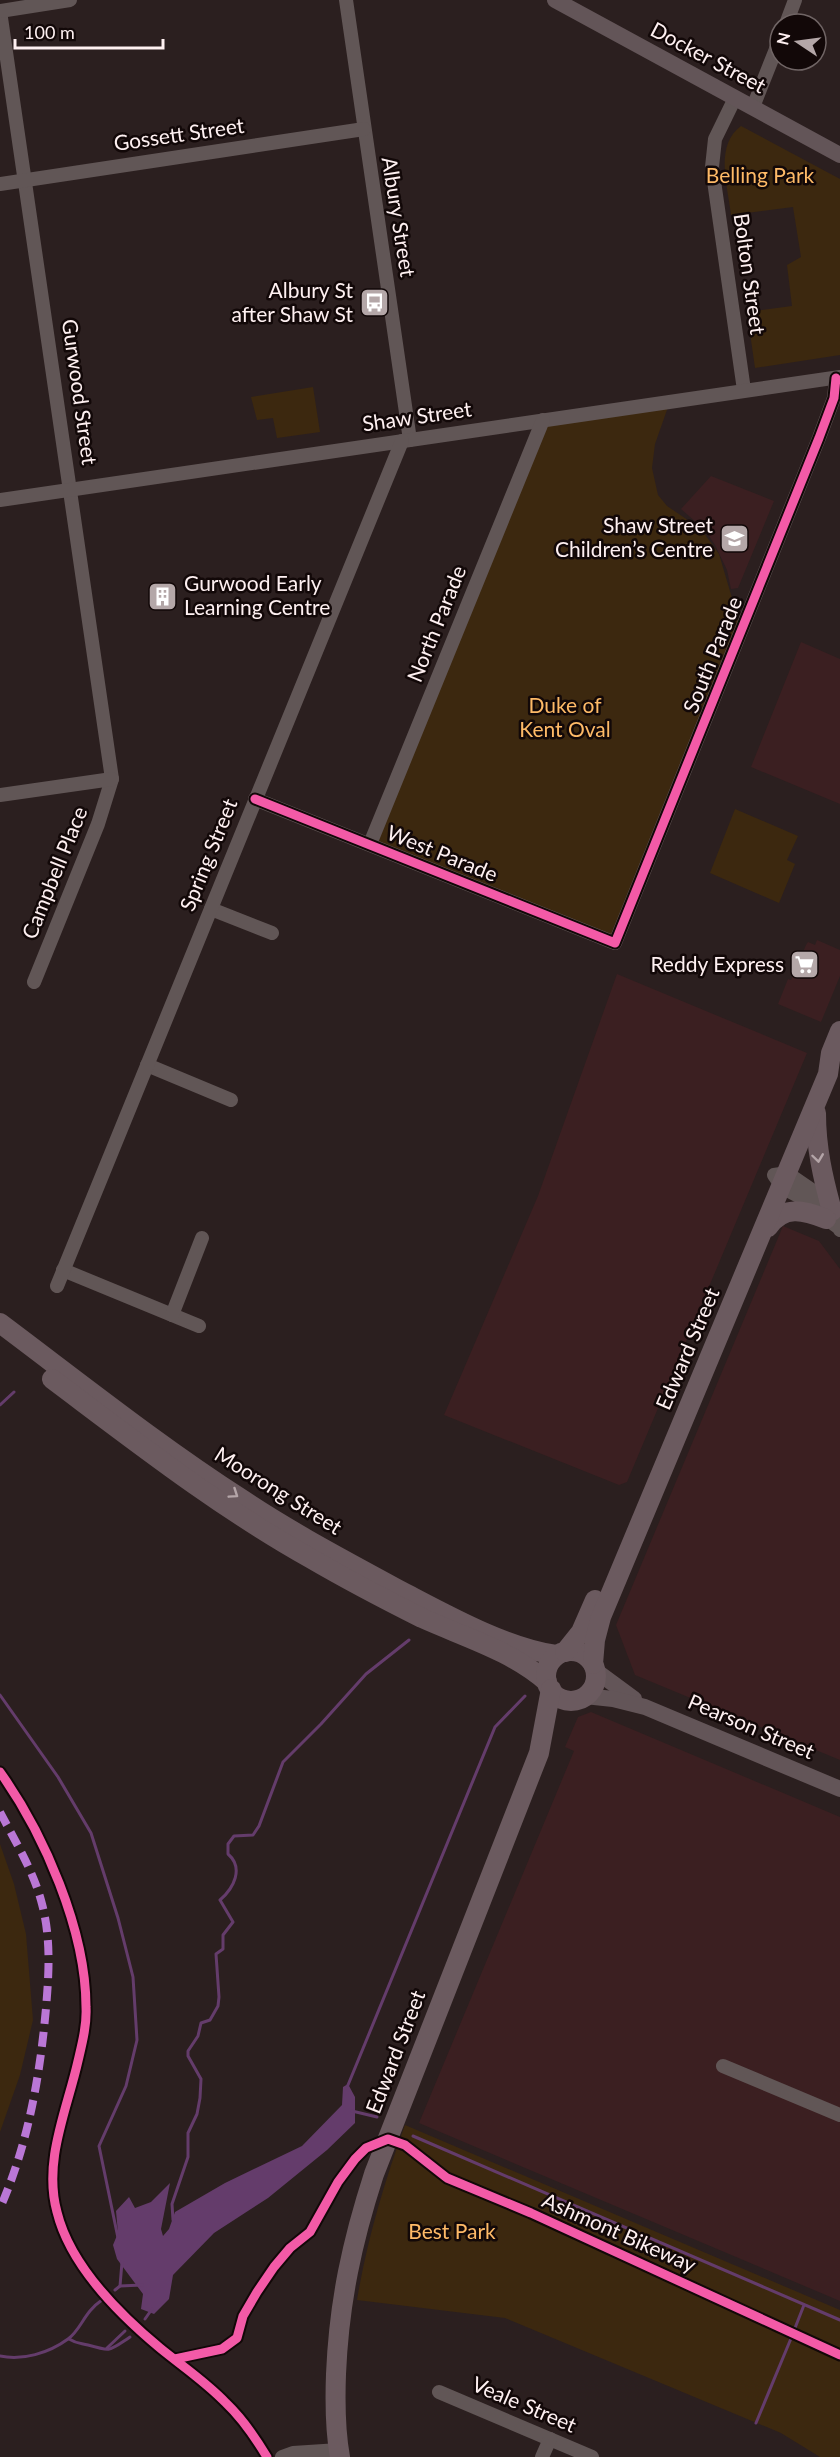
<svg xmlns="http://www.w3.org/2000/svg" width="840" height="2457" viewBox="0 0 840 2457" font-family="Lato,sans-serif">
<rect width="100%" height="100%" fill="#2b1f1f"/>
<g fill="#3b1f21">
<path d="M 711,476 L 774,501 L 738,588 L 731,589 L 727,570 L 715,545 L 705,530 L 681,509 Z"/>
<path d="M 801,642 L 840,659 L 840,804 L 751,767 Z"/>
<path d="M 817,940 L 840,950 L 840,976 L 821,1022 L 778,1004 L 788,979 L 791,980 L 806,945 L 808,942 L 815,945 Z"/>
<path d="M 617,974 L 807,1053 L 627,1482 L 619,1485 L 444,1415 L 538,1196 Z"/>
<path d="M 783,1226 L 819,1241 L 840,1269 L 840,1760 L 635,1675 L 616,1625 Z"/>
<path d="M 591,1712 L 840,1817 L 840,2301 L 419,2123 L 574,1751 L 565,1747 L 578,1717 Z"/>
</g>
<g fill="#3c280f">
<path d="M 741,126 L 840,179 L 840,355 L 755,368 L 747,312 L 792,306 L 787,265 L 801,257 L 793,207 L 731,215 C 728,187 714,146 741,126 Z"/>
<path d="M 313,387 L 320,432 L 277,438 L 273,418 L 257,420 L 251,397 Z"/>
<path d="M 668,407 L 655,444 L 652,468 L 658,495 L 667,506 L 701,529 L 719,554 L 732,598 L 733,612 L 745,627 L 615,943 L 370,844 L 543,420 Z"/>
<path d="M 735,809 L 798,836 L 787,860 L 795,864 L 779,903 L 710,873 Z"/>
<path d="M 0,1844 L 14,1884 L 26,1934 L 33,2020 L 20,2075 L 0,2132 Z"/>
<path d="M 405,2125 L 840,2310 L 840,2457 L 820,2457 L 781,2433 L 505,2318 L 357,2300 C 367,2240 384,2183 405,2125 Z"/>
</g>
<path fill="#643c6b" d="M 348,2084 L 355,2097 L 355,2123 L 327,2150 L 268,2198 L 214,2233 L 173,2275 L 169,2299 L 154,2314 L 141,2309 L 143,2294 L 117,2259 L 113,2245 L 118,2233 L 116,2211 L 129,2197 L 135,2208 L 151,2202 L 170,2183 L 161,2229 L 163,2236 L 169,2229 L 175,2212 L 225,2183 L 302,2146 L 342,2105 L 343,2087 Z"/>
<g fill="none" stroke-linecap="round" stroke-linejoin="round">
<g stroke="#643c6b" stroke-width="3">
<path d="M 0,1405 L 14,1392"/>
<path d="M 0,1695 L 58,1777 L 91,1833 L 118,1918 L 133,1977 L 137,2040 L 126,2086 L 99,2146 L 118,2238"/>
<path d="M 348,2085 L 495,1727 L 525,1696"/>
<path d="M 352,2111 L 377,2117"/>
<path d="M 413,2136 L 840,2320"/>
<path d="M 173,2220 L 172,2204 L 188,2157 L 188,2133 L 197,2114 L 200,2098 L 201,2079 L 188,2056 L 188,2051 L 198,2036 L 201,2023 L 210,2020 L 218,2006 L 219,1997 L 216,1954 L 223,1949 L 223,1935 L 233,1922 L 220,1900 C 234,1888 244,1868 228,1854 L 228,1844 L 234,1836 L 253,1835 L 259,1826 L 283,1762 L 321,1724 L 366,1674 L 409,1640"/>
<path d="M 120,2286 L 142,2285"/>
<path d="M 115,2290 L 120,2286 L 122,2262"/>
<path d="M 145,2319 L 152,2309"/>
<path d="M 795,2328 L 804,2305"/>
<path d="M 69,2339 C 77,2344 81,2343 88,2345 C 112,2352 109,2351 130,2337"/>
<path d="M 107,2348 L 125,2331"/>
<path d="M 0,2356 C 22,2361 49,2353 68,2339 C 81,2330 84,2312 102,2300"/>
<path d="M 756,2423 L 792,2336"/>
</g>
<g stroke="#615656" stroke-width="14">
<path d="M 346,0 L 410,440"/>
<path d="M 0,11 L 112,779 L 98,824 L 34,982"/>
<path d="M 0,11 L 70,0"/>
<path d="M 786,24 L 795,0"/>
<path d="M 735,98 L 715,139 L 712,167 L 744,390"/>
<path d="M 753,107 L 780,39"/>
<path d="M 0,184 L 364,129"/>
<path d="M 0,500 L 840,377"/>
<path d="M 0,795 L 112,779"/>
<path d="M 255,799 L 615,943 L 819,438 L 834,398 L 836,378"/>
<path d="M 370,844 L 543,420"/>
<path d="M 211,909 L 272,933"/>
<path d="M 147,1065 L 231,1100"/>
<path d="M 838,1227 C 827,1220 821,1211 812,1204 C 795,1192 786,1194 774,1175 L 787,1173 L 822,1197 L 832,1211 L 840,1230"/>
<path d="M 63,1270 L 199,1326"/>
<path d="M 57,1286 L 402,441"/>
<path d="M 172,1315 L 202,1238"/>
<path d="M 723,2066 L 840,2115"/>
<path d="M 439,2392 L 592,2457"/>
<path d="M 282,2457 L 293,2453 L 339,2450"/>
<path d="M 542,2457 L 550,2439"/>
</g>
<g stroke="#635558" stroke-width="16">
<path d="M 555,0 L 840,155"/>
<path d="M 596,1671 L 634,1699"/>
<path d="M 585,1696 L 613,1699 L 645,1707 L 840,1789"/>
</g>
<g stroke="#6b5a5f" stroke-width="20">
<path d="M 816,1113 C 816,1148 823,1178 832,1211"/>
<path d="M 768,1227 C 784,1205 803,1210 826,1219"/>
<path d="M 0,1323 C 80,1383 159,1446 243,1500 C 294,1534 348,1562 401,1591 C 447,1615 506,1648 556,1655"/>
<path d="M 52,1379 C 136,1442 219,1507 310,1558 C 346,1579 384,1599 422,1618 C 464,1637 512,1651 547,1682"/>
<circle cx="571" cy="1676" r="25"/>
<path d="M 565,1652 L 581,1632 L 595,1600"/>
<path d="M 593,1664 L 595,1640 L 601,1617 L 828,1074 L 831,1053 L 840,1031"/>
<path d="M 340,2457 C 335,2430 335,2401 336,2374 C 339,2302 352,2242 374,2174 L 539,1753 L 551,1689"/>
</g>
<path stroke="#ba77d6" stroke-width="8" stroke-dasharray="15 8" stroke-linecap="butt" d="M 0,1812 C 15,1841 34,1872 42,1904 C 51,1938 49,1973 46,2008 C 40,2076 28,2145 0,2208"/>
<defs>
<g id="cycleway">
<path d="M 255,799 L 615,943 L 819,438 L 834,398 L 836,378"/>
<path d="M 0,1772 C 44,1834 86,1930 86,2007 C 87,2025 82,2044 78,2061 C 67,2110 43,2161 57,2212 C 70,2265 119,2314 160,2348 C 182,2366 206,2382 226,2403 C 243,2419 255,2437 267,2457"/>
<path d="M 175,2359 L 222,2349 L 237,2338 L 243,2316 L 257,2292 L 274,2267 L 290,2248 L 310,2232 L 338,2182 L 355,2159 L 366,2148 L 388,2139 L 405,2145 L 447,2178 L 531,2213 L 840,2355"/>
</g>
</defs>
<use href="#cycleway" stroke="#120808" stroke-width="13"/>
<use href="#cycleway" stroke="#f35aa7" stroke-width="9"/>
</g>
<defs><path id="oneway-chevron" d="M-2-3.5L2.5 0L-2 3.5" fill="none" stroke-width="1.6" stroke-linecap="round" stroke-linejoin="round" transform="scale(1.5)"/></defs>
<g stroke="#b4a5a8">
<use href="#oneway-chevron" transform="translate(818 1158) rotate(82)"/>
<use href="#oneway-chevron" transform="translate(234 1494) rotate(34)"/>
</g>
<defs>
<symbol id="bus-square" viewBox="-11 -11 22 22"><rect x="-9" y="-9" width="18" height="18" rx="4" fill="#b4a7a8" stroke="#120808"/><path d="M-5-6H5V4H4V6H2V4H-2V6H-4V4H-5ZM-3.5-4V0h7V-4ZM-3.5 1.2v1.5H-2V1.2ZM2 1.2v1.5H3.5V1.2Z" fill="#fff"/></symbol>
<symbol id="school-square" viewBox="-11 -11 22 22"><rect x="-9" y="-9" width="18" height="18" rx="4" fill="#b4a7a8" stroke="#120808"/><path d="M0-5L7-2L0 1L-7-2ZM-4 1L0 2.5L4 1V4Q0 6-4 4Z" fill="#fff"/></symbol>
<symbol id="building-square" viewBox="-11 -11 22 22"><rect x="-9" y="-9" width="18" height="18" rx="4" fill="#b4a7a8" stroke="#120808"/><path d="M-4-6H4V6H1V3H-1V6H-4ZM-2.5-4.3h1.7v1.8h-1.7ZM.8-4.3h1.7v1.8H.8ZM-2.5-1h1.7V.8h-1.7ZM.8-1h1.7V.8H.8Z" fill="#fff"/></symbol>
<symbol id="supermarket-square" viewBox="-11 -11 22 22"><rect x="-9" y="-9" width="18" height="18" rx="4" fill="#b4a7a8" stroke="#120808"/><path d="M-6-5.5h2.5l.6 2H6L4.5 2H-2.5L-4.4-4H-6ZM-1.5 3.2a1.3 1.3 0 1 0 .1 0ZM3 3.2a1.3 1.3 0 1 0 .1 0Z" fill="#fff"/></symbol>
</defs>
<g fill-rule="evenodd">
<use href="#bus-square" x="358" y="286" width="33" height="33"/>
<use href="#school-square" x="718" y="522" width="33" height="33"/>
<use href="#building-square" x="146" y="580" width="33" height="33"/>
<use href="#supermarket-square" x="788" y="948" width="33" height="33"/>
</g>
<g text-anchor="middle" stroke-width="5" stroke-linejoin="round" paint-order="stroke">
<g font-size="21" fill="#fef0f1" stroke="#120808">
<text transform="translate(708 58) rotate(28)" y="7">Docker Street</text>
<text transform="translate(179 135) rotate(-8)" y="7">Gossett Street</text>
<text transform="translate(398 217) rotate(81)" y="7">Albury Street</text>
<text transform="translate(749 274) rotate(82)" y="7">Bolton Street</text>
<text transform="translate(79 392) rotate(82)" y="7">Gurwood Street</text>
<text transform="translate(417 417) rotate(-8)" y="7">Shaw Street</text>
<text transform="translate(437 624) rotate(-68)" y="7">North Parade</text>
<text transform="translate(713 655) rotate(-68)" y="7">South Parade</text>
<text transform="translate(442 854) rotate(22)" y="7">West Parade</text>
<text transform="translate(209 855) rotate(-68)" y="7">Spring Street</text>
<text transform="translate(55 873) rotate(-68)" y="7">Campbell Place</text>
<text transform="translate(688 1349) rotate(-67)" y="7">Edward Street</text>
<text transform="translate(278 1491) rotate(32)" y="7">Moorong Street</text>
<text transform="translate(751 1727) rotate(23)" y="7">Pearson Street</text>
<text transform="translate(396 2052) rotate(-69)" y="7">Edward Street</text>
<text transform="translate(619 2233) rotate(24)" y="7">Ashmont Bikeway</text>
<text transform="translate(524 2405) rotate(23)" y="7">Veale Street</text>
</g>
<g font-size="21" fill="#feba67" stroke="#120808">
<text x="760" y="183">Belling Park</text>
<text x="565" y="713">Duke of<tspan x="565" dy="24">Kent Oval</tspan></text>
<text x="452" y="2239">Best Park</text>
</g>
<g font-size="21" fill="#fef0f1" stroke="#120808" text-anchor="end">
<text x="353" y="298">Albury St<tspan x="353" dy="24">after Shaw St</tspan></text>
<text x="713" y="533">Shaw Street<tspan x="713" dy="24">Children’s Centre</tspan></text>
<text x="184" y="591" text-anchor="start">Gurwood Early<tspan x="184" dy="24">Learning Centre</tspan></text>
<text x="784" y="972">Reddy Express</text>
</g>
</g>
<g transform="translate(798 42) rotate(283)"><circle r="28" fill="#120808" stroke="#706565" stroke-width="1.5"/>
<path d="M0-4.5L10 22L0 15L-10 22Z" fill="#b4a7a8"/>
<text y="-9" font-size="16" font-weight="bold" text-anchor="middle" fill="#fef0f1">N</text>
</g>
<path d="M15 39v9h148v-9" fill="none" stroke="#fef0f1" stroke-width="3"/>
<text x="24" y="39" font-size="18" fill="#fef0f1" stroke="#120808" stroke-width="4.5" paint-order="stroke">100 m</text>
</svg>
